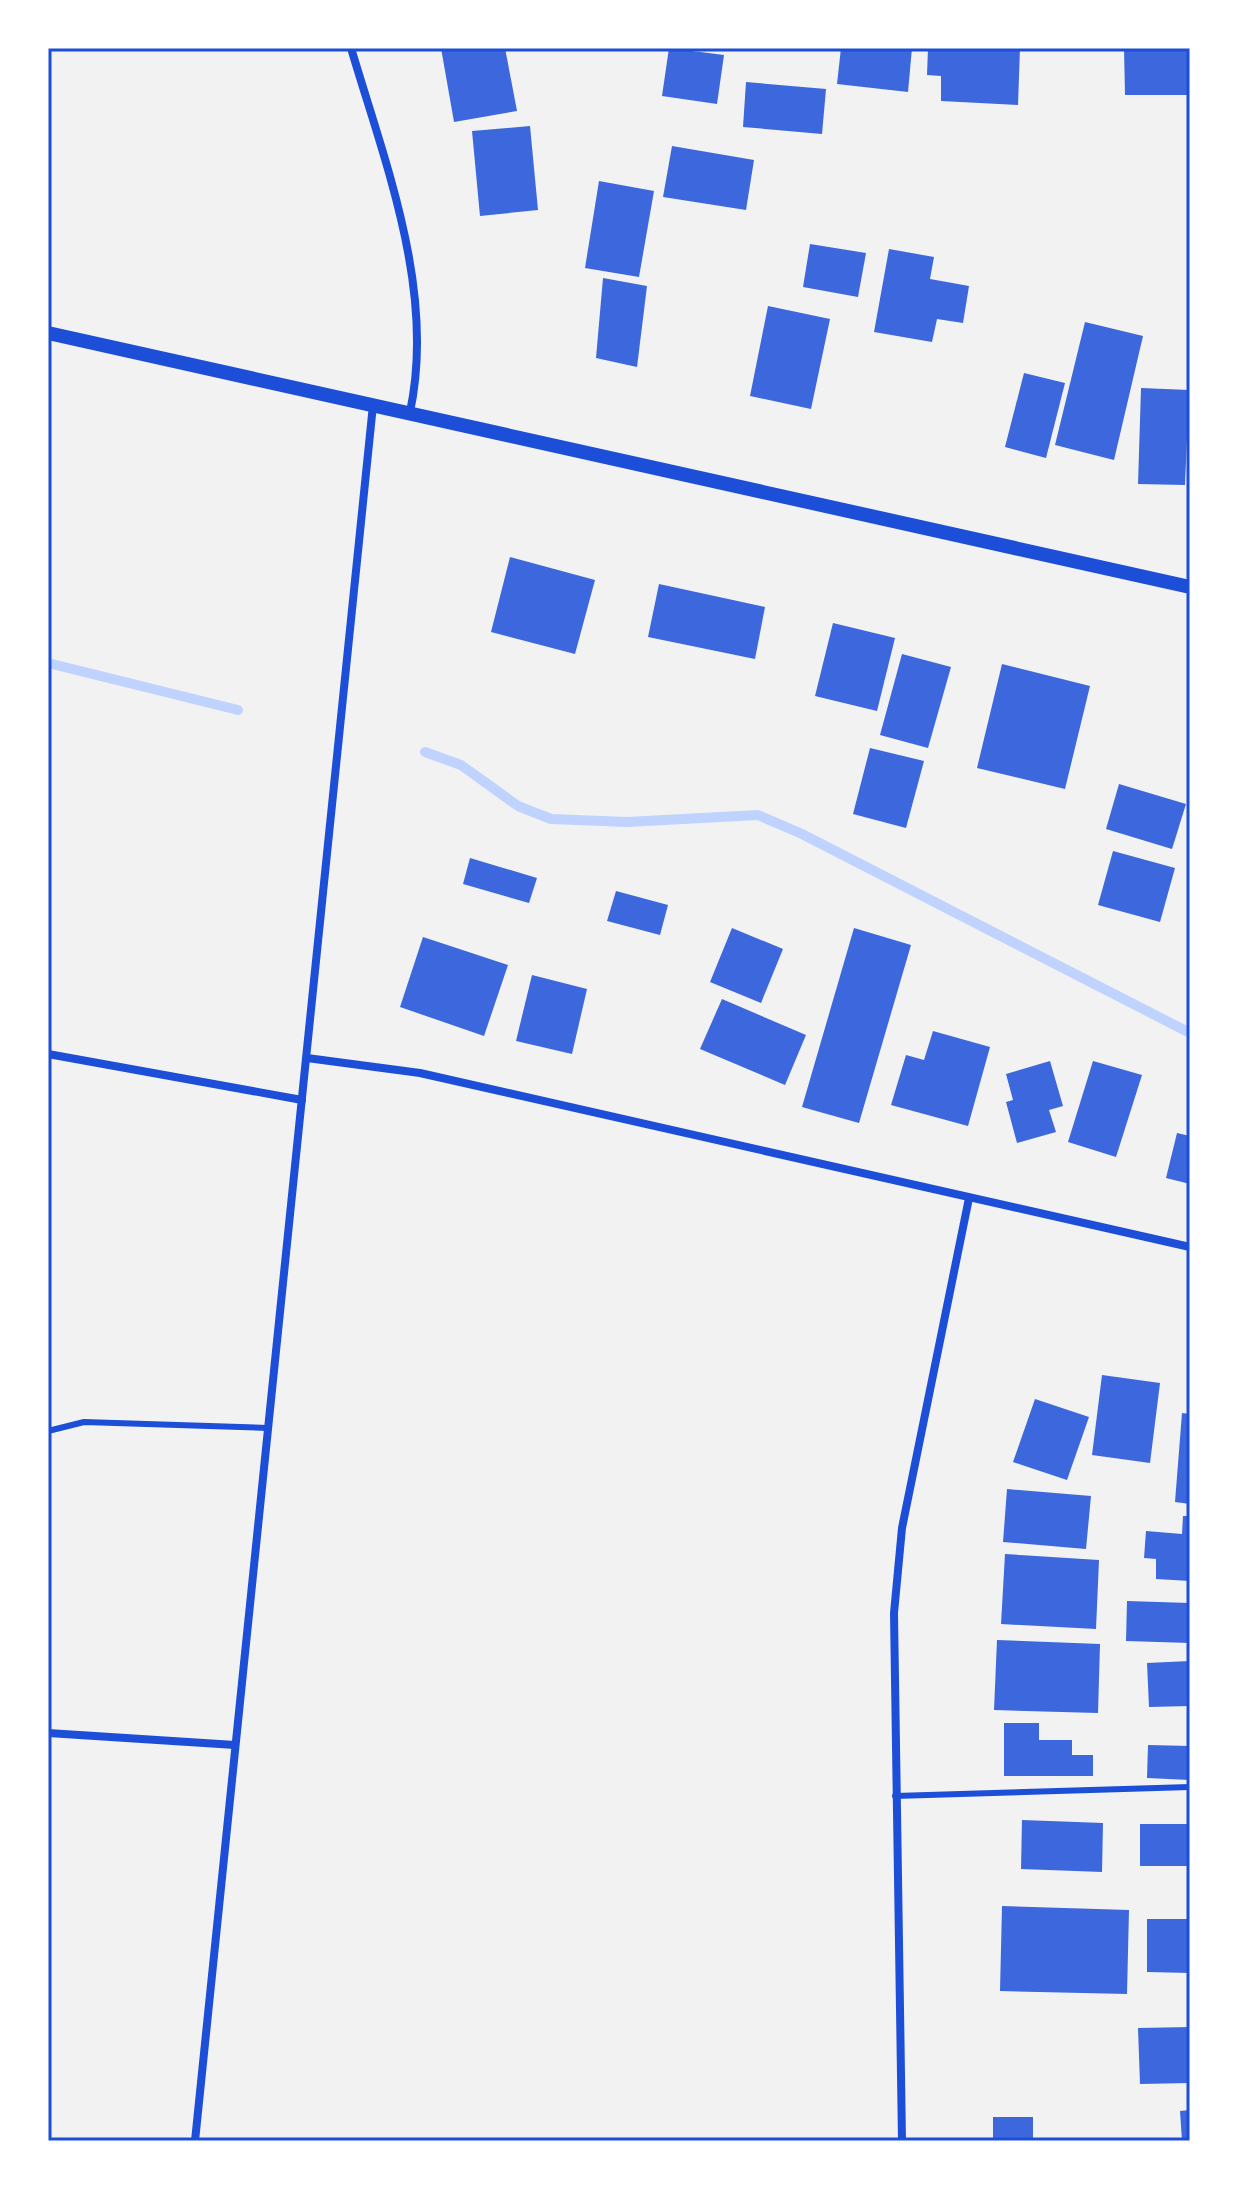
<svg xmlns="http://www.w3.org/2000/svg" width="1238" height="2189" viewBox="0 0 1238 2189" font-family="'Noto Sans',sans-serif">
<rect width="100%" height="100%" fill="#f2f2f2"/>
<g fill="none" stroke-linecap="round" stroke-linejoin="round">
<g stroke="#bfd3fe" stroke-width="10">
<path d="M 48,663 L 238,710"/>
<path d="M 425,752 L 461,765 L 518,806 L 551,819 L 627,822 L 758,815 L 802,834 L 1190,1033"/>
</g>
</g>
<g fill="#3d67dc">
<path d="M 441,48 L 505,48 L 517,111 L 454,122 Z"/>
<path d="M 669,48 L 724,55 L 717,104 L 662,96 Z"/>
<path d="M 841,48 L 912,48 L 908,92 L 837,84 Z"/>
<path d="M 928,48 L 1020,48 L 1018,105 L 941,101 L 941,76 L 927,75 Z"/>
<path d="M 1124,48 L 1190,48 L 1190,95 L 1125,95 Z"/>
<path d="M 746,82 L 826,89 L 822,134 L 743,127 Z"/>
<path d="M 530,126 L 538,210 L 480,216 L 472,131 Z"/>
<path d="M 672,146 L 754,160 L 746,210 L 663,197 Z"/>
<path d="M 599,181 L 654,191 L 639,277 L 585,268 Z"/>
<path d="M 810,244 L 866,253 L 858,297 L 803,287 Z"/>
<path d="M 889,249 L 934,257 L 930,279 L 969,286 L 963,323 L 937,319 L 932,342 L 874,332 Z"/>
<path d="M 603,278 L 647,286 L 637,367 L 596,358 Z"/>
<path d="M 768,306 L 830,319 L 811,409 L 750,396 Z"/>
<path d="M 1085,322 L 1143,336 L 1114,460 L 1055,445 Z"/>
<path d="M 1024,373 L 1065,383 L 1046,458 L 1005,447 Z"/>
<path d="M 1141,388 L 1189,390 L 1185,485 L 1138,484 Z"/>
<path d="M 510,557 L 595,580 L 575,654 L 491,632 Z"/>
<path d="M 659,584 L 765,607 L 755,659 L 648,637 Z"/>
<path d="M 833,623 L 895,638 L 877,711 L 815,696 Z"/>
<path d="M 902,654 L 951,667 L 928,748 L 880,735 Z"/>
<path d="M 1002,664 L 1090,686 L 1065,789 L 977,768 Z"/>
<path d="M 870,748 L 924,761 L 906,828 L 853,814 Z"/>
<path d="M 1119,784 L 1186,804 L 1172,849 L 1106,829 Z"/>
<path d="M 1113,851 L 1175,868 L 1160,922 L 1098,905 Z"/>
<path d="M 470,858 L 537,878 L 529,903 L 463,884 Z"/>
<path d="M 616,891 L 668,905 L 660,935 L 607,921 Z"/>
<path d="M 732,928 L 783,949 L 761,1003 L 710,982 Z"/>
<path d="M 854,928 L 911,945 L 859,1123 L 802,1107 Z"/>
<path d="M 423,937 L 508,965 L 484,1036 L 400,1007 Z"/>
<path d="M 532,975 L 587,989 L 572,1054 L 516,1041 Z"/>
<path d="M 722,999 L 806,1035 L 785,1085 L 700,1049 Z"/>
<path d="M 933,1031 L 990,1047 L 968,1126 L 891,1105 L 906,1055 L 924,1060 Z"/>
<path d="M 1050,1061 L 1063,1106 L 1049,1110 L 1056,1132 L 1017,1143 L 1006,1102 L 1013,1100 L 1006,1074 Z"/>
<path d="M 1093,1061 L 1142,1075 L 1116,1157 L 1068,1142 Z"/>
<path d="M 1177,1133 L 1190,1136 L 1190,1184 L 1166,1178 Z"/>
<path d="M 1102,1375 L 1160,1383 L 1150,1463 L 1092,1455 Z"/>
<path d="M 1035,1399 L 1089,1417 L 1067,1480 L 1013,1462 Z"/>
<path d="M 1182,1413 L 1190,1414 L 1190,1504 L 1175,1502 Z"/>
<path d="M 1007,1489 L 1091,1496 L 1086,1549 L 1003,1542 Z"/>
<path d="M 1183,1516 L 1190,1516 L 1190,1581 L 1156,1579 L 1156,1559 L 1144,1558 L 1146,1531 L 1182,1534 Z"/>
<path d="M 1005,1554 L 1099,1560 L 1096,1629 L 1001,1624 Z"/>
<path d="M 1127,1601 L 1190,1603 L 1190,1643 L 1126,1641 Z"/>
<path d="M 997,1640 L 1100,1644 L 1098,1713 L 994,1710 Z"/>
<path d="M 1190,1661 L 1190,1706 L 1149,1707 L 1147,1663 Z"/>
<path d="M 1004,1723 L 1039,1723 L 1039,1740 L 1072,1740 L 1072,1755 L 1093,1755 L 1093,1776 L 1004,1776 Z"/>
<path d="M 1148,1745 L 1190,1746 L 1190,1780 L 1147,1778 Z"/>
<path d="M 1022,1820 L 1103,1823 L 1102,1872 L 1021,1869 Z"/>
<rect x="1140" y="1824" width="50" height="42"/>
<path d="M 1002,1906 L 1129,1910 L 1127,1994 L 1000,1991 Z"/>
<path d="M 1147,1919 L 1190,1919 L 1190,1973 L 1147,1972 Z"/>
<path d="M 1190,2027 L 1190,2083 L 1140,2084 L 1138,2028 Z"/>
<path d="M 1190,2110 L 1190,2141 L 1182,2141 L 1180,2111 Z"/>
<rect x="993" y="2117" width="40" height="24"/>
</g>
<g fill="none" stroke-linecap="round" stroke-linejoin="round">
<g stroke="#1d4ed8" stroke-width="6">
<path d="M 48,1431 L 84,1422 L 268,1428"/>
<path d="M 895,1796 L 1190,1787"/>
</g>
<g stroke="#1d4ed8" stroke-width="8">
<path d="M 351,48 C 385,163 436,291 410,412"/>
<path d="M 48,1054 L 302,1100"/>
<path d="M 307,1058 L 420,1073 L 1190,1247"/>
<path d="M 48,1733 L 235,1745"/>
<path d="M 195,2141 L 373,405"/>
<path d="M 902,2141 L 894,1613 L 902,1528 L 969,1198"/>
</g>
<path stroke="#1d4ed8" stroke-width="14" d="M 48,333 L 1190,587"/>
</g>
<rect width="1238" height="2189" fill="none" stroke="#ffffff" stroke-width="100"/>
<rect x="50" y="50" width="1138" height="2089" fill="none" stroke="#1d4ed8" stroke-width="3"/>
</svg>
